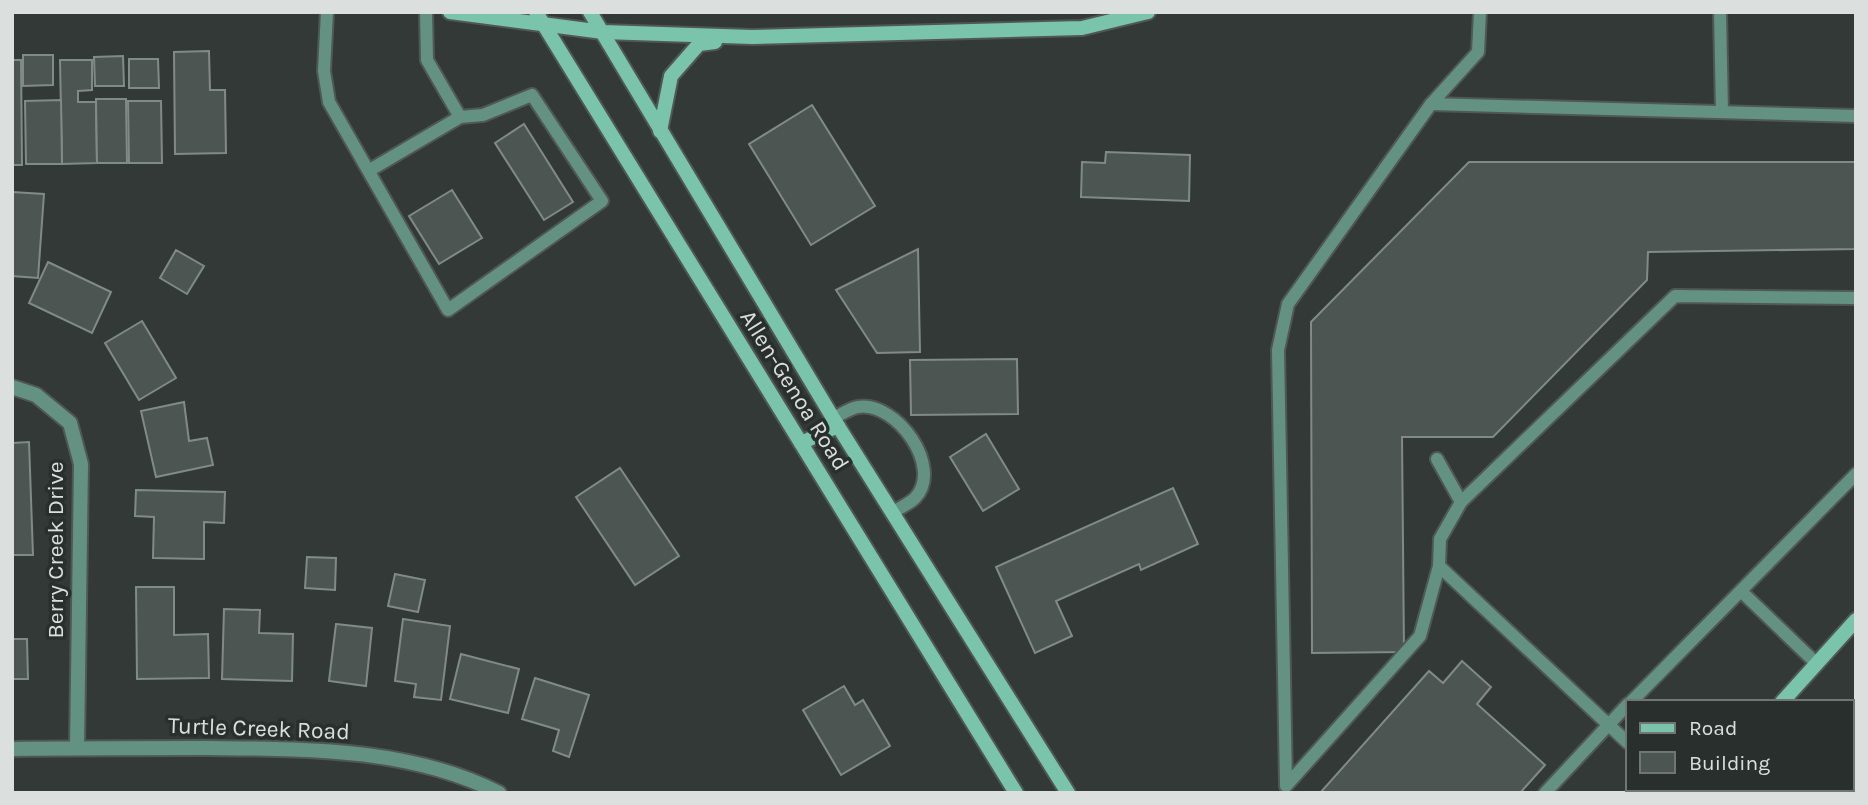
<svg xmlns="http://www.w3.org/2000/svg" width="1868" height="805" viewBox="0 0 1868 805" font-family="Karla,sans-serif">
<rect width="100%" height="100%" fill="#323937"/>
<g fill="#4d5552" stroke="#828a87" stroke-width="2">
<path d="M 209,51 L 210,90 L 225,90 L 226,153 L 175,154 L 174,52 Z"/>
<path d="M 23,55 L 53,55 L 53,85 L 23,86 Z"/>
<path d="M 123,56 L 124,86 L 95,86 L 94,57 Z"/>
<path d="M 129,59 L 158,59 L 159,88 L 129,88 Z"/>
<path d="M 12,60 L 21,60 L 22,165 L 12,165 Z"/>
<path d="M 60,60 L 92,60 L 92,90 L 78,91 L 78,102 L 96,102 L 97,163 L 62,164 Z"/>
<path d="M 96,99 L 126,99 L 127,163 L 97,163 Z"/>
<path d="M 61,100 L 62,164 L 26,164 L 25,101 Z"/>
<path d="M 128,101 L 161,101 L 162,163 L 129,163 Z"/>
<path d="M 812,105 L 875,206 L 811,245 L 749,144 Z"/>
<path d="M 524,124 L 573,202 L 544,220 L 495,143 Z"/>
<path d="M 1106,152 L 1190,155 L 1189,201 L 1081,197 L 1082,162 L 1105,163 Z"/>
<path d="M 1469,162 L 1856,162 L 1856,249 L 1648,252 L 1647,280 L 1493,437 L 1402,437 L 1404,652 L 1312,653 L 1311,322 Z"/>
<path d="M 452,190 L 482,238 L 439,264 L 409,216 Z"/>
<path d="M 12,192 L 44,194 L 38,278 L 12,276 Z"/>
<path d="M 918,249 L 920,352 L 877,353 L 836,290 Z"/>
<path d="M 176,250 L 204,266 L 187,294 L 160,278 Z"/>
<path d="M 48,262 L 111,292 L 92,333 L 29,303 Z"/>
<path d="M 142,321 L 176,378 L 139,400 L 105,343 Z"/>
<path d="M 1017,359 L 1018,414 L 911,415 L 910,360 Z"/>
<path d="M 184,402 L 189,441 L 207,438 L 213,465 L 156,477 L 141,411 Z"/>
<path d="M 986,434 L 1019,489 L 983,511 L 950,457 Z"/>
<path d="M 29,442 L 33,555 L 12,555 L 12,443 Z"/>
<path d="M 620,468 L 679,556 L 635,585 L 576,497 Z"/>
<path d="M 1173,488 L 1198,544 L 1141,570 L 1139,564 L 1056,601 L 1072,636 L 1035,653 L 996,567 Z"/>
<path d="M 136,490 L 225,492 L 224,523 L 204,522 L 204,559 L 153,558 L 154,517 L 135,516 Z"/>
<path d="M 307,557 L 336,558 L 335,590 L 305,588 Z"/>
<path d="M 395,574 L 425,580 L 418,612 L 388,606 Z"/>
<path d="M 136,587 L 174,587 L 174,635 L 208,634 L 209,678 L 137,679 Z"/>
<path d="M 224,609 L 260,610 L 259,633 L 293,634 L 292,681 L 222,679 Z"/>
<path d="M 403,619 L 450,626 L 441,700 L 414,697 L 416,684 L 395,681 Z"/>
<path d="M 336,624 L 372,628 L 366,686 L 329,681 Z"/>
<path d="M 12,639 L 27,639 L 28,679 L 12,679 Z"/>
<path d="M 461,654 L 519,669 L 508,713 L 450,699 Z"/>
<path d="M 1462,661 L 1491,687 L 1477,704 L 1545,765 L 1520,793 L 1320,793 L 1429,671 L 1443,683 Z"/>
<path d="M 535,678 L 589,695 L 569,757 L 553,751 L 559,730 L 522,719 Z"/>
<path d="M 844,686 L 855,705 L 863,700 L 890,746 L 841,775 L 803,710 Z"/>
</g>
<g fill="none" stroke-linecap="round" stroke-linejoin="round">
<defs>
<g id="lane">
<path d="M 327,12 L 324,71 L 329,102 L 448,310 L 602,201 L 532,95 L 483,115 L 460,117 L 370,170"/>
<path d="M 426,12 L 427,60 L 460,117"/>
<path d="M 1720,12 L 1722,112"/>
<path d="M 1431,104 L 1856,116"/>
<path d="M 833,418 C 841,415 850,408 858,407 C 897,401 944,468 915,498 C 909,504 899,508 892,513"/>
<path d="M 1437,459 L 1461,502"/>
<path d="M 1439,566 L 1628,743"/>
<path d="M 1742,592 L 1817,664"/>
<path d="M 1631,702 L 1856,474"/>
<path d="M 1852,779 L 1856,775"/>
<path d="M 1286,784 L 1278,350 L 1288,304 L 1431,104 L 1478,52 L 1480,12"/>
<path d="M 1286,786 L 1420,636 L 1439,566 L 1440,539 L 1461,502 L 1675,296 L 1856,298"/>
<path d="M 1678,789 L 1681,793"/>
<path d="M 1837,789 L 1841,793"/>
<path d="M 1545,793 L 1628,704"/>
</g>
<g id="street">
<path d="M 12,387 L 36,395 L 70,423 L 81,464 L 77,748"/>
<path d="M 12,749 C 77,748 141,748 205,748 C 303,749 409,747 499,793"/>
</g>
<g id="secondary">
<path d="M 450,12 L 603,32 L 752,37 L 1082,28 L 1148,12"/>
<path d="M 536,12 L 1016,793"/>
<path d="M 590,12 L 833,418 L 1068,793"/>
<path d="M 660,131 L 671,76 L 699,44 L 715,42"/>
<path d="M 801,443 L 838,426"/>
<path d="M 1782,702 L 1856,620"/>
<path d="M 1701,793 L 1704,789"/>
</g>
</defs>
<use href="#lane" stroke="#505755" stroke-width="16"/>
<use href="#street" stroke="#505755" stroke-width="18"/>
<use href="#secondary" stroke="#505755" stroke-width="18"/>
<use href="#lane" stroke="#639282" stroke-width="12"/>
<use href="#street" stroke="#639282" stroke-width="14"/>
<use href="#secondary" stroke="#79c4ab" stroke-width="14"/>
</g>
<g text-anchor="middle" stroke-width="7" stroke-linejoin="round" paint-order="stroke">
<g font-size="23" fill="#dbe0de" stroke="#282f2d">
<text transform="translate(795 390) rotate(58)" y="8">Allen-Genoa Road</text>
<text transform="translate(55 550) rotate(-90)" y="8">Berry Creek Drive</text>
<text transform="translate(259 728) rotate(2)" y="8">Turtle Creek Road</text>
</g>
</g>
<rect width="1868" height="805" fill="none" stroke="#dbe0de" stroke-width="28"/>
<rect x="1626" y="700" width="228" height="91" fill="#282f2d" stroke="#707674" stroke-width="2"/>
<rect x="1640" y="723" width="35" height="10" fill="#79c4ab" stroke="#707674" stroke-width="2"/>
<text x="1689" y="735" font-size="21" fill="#dbe0de">Road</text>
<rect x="1640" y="752" width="35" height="21" fill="#4d5552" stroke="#707674" stroke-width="2"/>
<text x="1689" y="770" font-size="21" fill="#dbe0de">Building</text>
</svg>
